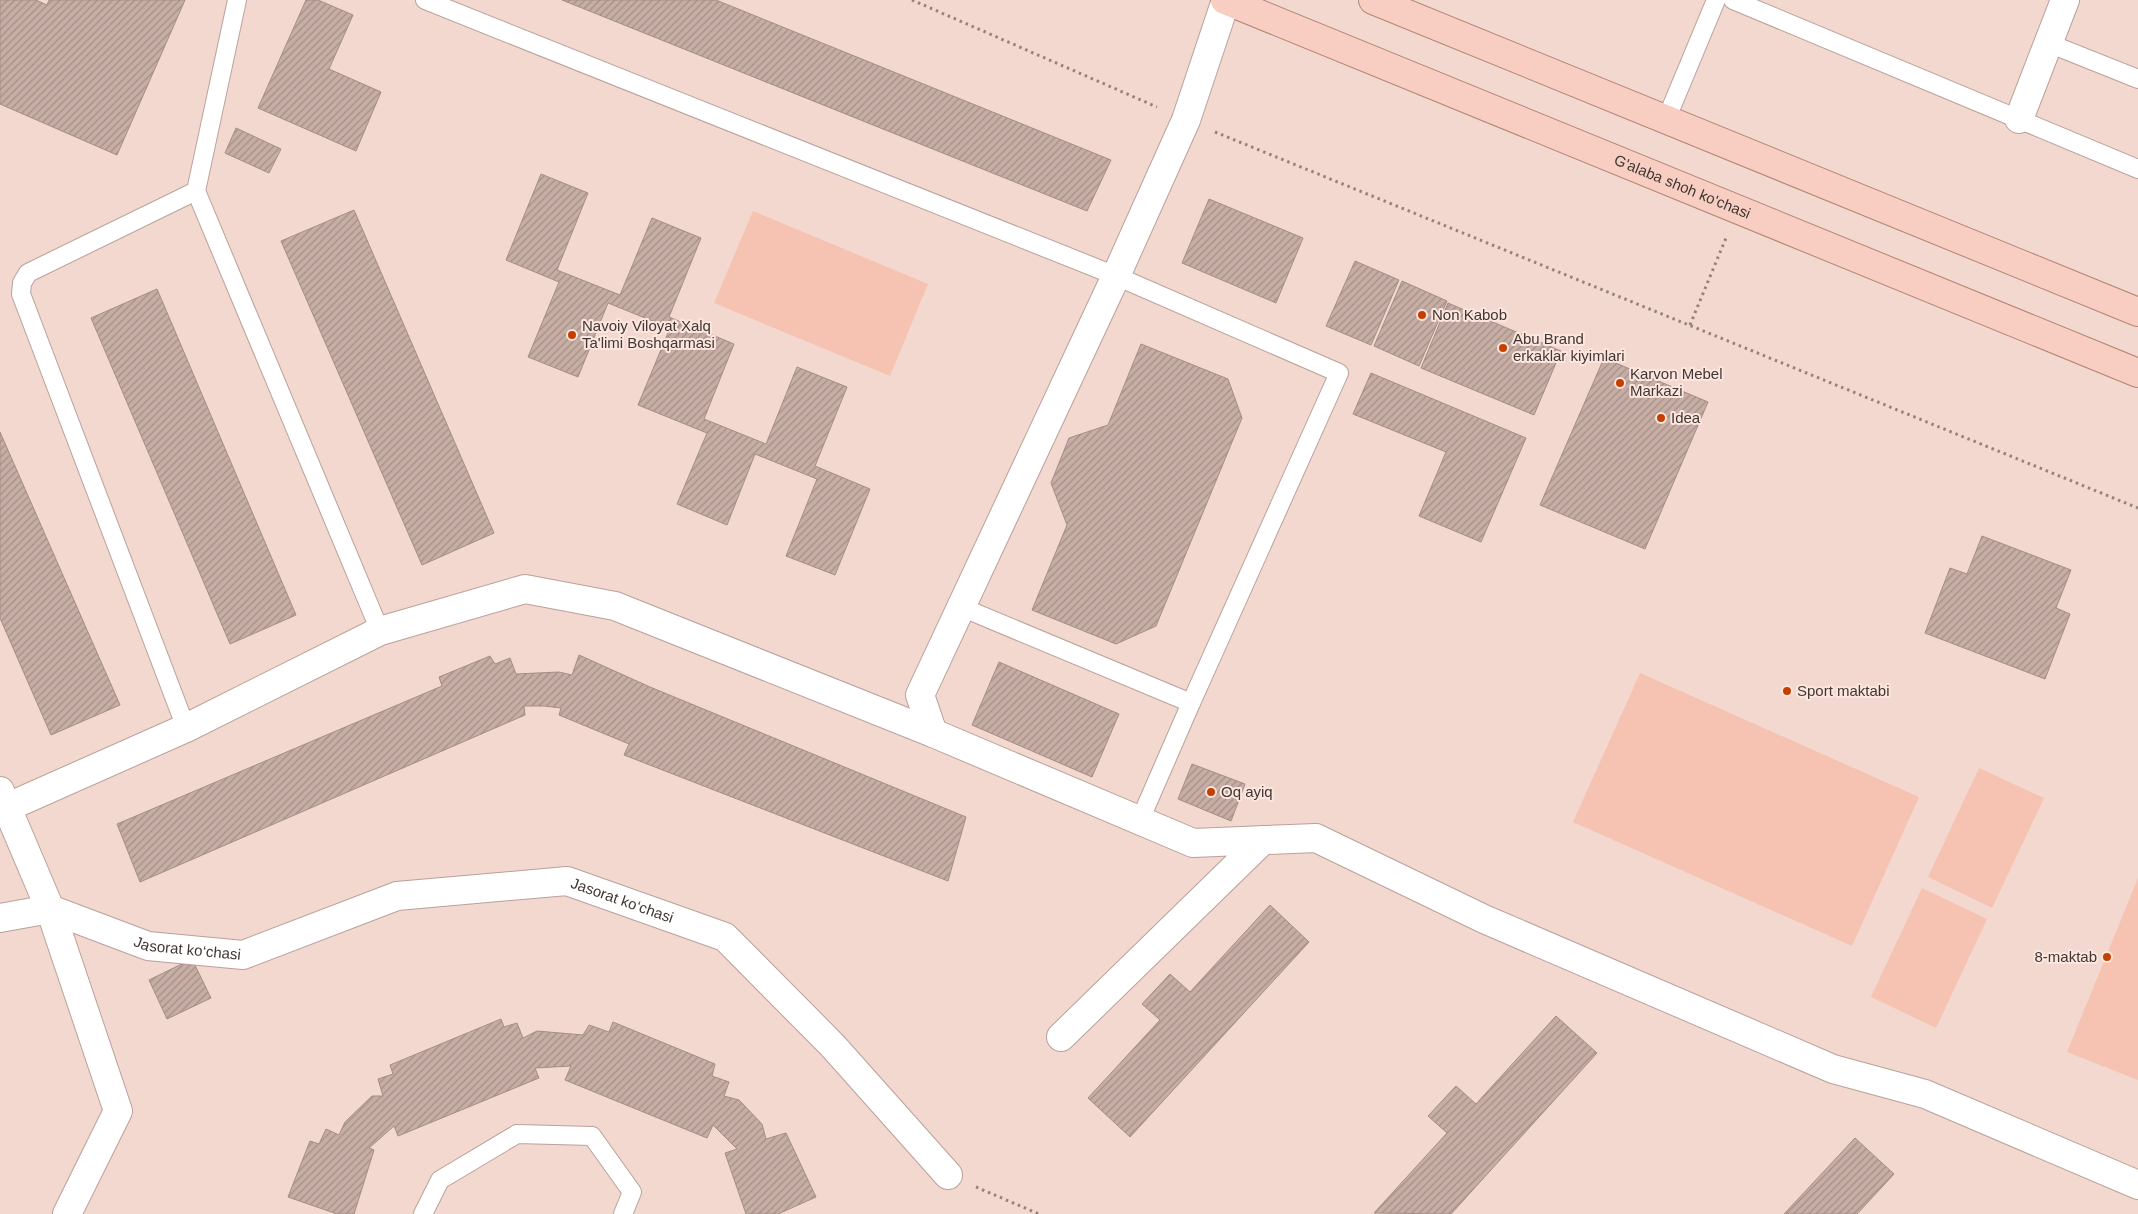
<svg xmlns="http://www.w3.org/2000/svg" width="2138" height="1214" viewBox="0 0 2138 1214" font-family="Helvetica,sans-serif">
<defs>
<pattern id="building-hatch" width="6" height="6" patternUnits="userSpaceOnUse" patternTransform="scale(1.25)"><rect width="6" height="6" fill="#c7aea5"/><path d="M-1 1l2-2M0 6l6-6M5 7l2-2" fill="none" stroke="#a38e87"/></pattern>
</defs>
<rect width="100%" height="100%" fill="#f2d8cf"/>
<g fill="#f6c3b2">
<path d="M 753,211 L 928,284 L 890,376 L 714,303 Z"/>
<path d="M 1640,673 L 1919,797 L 1852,946 L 1573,822 Z"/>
<path d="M 1979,768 L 2044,798 L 1992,908 L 1928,877 Z"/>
<path d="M 2138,878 L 2138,1080 L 2067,1052 Z"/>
<path d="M 1922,888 L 1987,919 L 1936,1028 L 1871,997 Z"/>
</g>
<g fill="url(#building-hatch)" stroke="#a58d85">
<path d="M 0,0 L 36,0 L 47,5 L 49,0 L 185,0 L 117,155 L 0,104 Z"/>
<path d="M 306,0 L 318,0 L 353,15 L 329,69 L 381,92 L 356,151 L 258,108 Z"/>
<path d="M 562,0 L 716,0 L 1111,160 L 1087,211 Z"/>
<path d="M 236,128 L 281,149 L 269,173 L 225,153 Z"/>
<path d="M 541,174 L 588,193 L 557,270 L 620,295 L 652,218 L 701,238 L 669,317 L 734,344 L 704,419 L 766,444 L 797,367 L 847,387 L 815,466 L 870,489 L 835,575 L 786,556 L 817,479 L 755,454 L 727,525 L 677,504 L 707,433 L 638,405 L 670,328 L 608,303 L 578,377 L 528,357 L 559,282 L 506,260 Z"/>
<path d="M 1209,199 L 1303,238 L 1276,303 L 1182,263 Z"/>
<path d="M 354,210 L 494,533 L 422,565 L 281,241 Z"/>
<path d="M 1355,261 L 1399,280 L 1371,345 L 1326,326 Z"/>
<path d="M 1402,281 L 1447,301 L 1419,366 L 1374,346 Z"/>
<path d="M 157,289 L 296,615 L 230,644 L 91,318 Z"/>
<path d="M 1448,303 L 1561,351 L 1534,415 L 1421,368 Z"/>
<path d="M 1141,344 L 1228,379 L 1242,418 L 1156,626 L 1116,644 L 1032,610 L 1067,525 L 1051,483 L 1069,438 L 1108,425 Z"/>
<path d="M 1604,358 L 1708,402 L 1645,549 L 1540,505 Z"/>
<path d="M 1371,373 L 1526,438 L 1481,542 L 1419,516 L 1446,452 L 1353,414 Z"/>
<path d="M 0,432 L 120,705 L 51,735 L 0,618 Z"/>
<path d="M 1982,536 L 2071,570 L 2056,608 L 2070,614 L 2045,679 L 1925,633 L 1950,568 L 1967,574 Z"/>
<path d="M 579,655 L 650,687 L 966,817 L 948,881 L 624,755 L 629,744 L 559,715 L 561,708 L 544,706 L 524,706 L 525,715 L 140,882 L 117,824 L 442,686 L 439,677 L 490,656 L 495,664 L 510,658 L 516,674 L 559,672 L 572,675 Z"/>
<path d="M 999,662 L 1119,714 L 1092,777 L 972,725 Z"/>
<path d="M 1192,764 L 1245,784 L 1231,821 L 1178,799 Z"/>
<path d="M 1270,905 L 1309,942 L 1130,1137 L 1088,1098 L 1160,1020 L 1142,1004 L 1170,974 L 1190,992 Z"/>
<path d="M 192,959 L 211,998 L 167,1019 L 149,980 Z"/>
<path d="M 1556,1016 L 1597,1053 L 1451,1214 L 1374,1213 L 1447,1133 L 1428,1116 L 1456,1086 L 1476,1104 Z"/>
<path d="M 501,1019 L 504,1027 L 517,1023 L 523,1038 L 537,1031 L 583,1035 L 589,1025 L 609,1032 L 613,1022 L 715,1064 L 712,1076 L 729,1082 L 724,1096 L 739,1100 L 762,1124 L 766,1139 L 786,1133 L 816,1197 L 778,1214 L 746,1214 L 725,1153 L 737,1149 L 713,1125 L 707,1138 L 565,1080 L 571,1066 L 535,1068 L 539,1078 L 398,1136 L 394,1126 L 369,1148 L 374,1150 L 354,1214 L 337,1214 L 288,1197 L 310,1141 L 319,1144 L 326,1129 L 339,1135 L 345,1122 L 372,1096 L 383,1096 L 378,1079 L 393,1074 L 390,1065 Z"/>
<path d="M 1855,1138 L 1894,1174 L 1857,1214 L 1784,1214 Z"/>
</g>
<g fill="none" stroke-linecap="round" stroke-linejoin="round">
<defs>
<g id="service">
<path d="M 425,0 L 1116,276 L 1339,373 L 1191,703"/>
<path d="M 1733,0 L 2138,169"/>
<path d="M 2048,43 L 2138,79"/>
<path d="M 1666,120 L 1716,0"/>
<path d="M 196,191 L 380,631"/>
<path d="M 961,607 L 1191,703 L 1140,820"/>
<path d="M 186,728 L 21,294 L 22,283 L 28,273 L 196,191 L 237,0"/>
<path d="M 423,1214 L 440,1180 L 517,1134 L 592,1136 L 632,1192 L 623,1214"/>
</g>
<g id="minor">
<path d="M 1226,0 L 1186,120 L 1116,276 L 920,695 L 933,733 L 1193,843 L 1316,838 L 1484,919 L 1833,1069 L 1925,1094 L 2138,1185"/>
<path d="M 2019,119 L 2065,0"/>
<path d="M 0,791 L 50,909 L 118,1111 L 67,1214"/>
<path d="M 8,807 L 186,728 L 380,631 L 525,589 L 615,606 L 933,733"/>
<path id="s1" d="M 0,918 L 50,909 L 148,946 L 243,955 L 397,896 L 567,881 L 725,937 L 833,1046 L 948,1175"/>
<path d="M 1061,1037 L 1263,840"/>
</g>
<g id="primary">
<path id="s2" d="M 1225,0 L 2138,373"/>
<path d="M 1373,0 L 2138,312"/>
</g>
</defs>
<use href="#service" stroke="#baa199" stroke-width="20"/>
<use href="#minor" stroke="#baa199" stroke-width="30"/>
<use href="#primary" stroke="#b38474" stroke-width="30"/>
<g stroke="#94837c" stroke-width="3" stroke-dasharray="2.5 4" stroke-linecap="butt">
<path d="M 912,0 L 1157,107"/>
<path d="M 1215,132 L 2138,508"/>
<path d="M 1690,325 L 1726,238"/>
<path d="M 976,1187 L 1039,1214"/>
</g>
<use href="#service" stroke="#fff" stroke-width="18"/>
<use href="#minor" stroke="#fff" stroke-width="28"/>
<use href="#primary" stroke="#f7cec1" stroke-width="28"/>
</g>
<g fill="#c53f00" stroke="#fce6df" stroke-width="2">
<circle cx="1422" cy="315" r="5"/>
<circle cx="572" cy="335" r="5"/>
<circle cx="1503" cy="348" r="5"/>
<circle cx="1620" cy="383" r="5"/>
<circle cx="1661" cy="418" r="5"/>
<circle cx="1787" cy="691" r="5"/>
<circle cx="1211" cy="792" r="5"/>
<circle cx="2107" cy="957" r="5"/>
</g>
<g text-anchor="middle" stroke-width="4" stroke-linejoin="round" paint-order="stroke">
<g font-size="15" fill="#413733" stroke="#fce6df">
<text dy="5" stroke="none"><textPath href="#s2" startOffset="494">G'alaba shoh ko'chasi</textPath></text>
<text dy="5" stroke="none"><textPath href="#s1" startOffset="645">Jasorat ko‘chasi</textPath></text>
<text dy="5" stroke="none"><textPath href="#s1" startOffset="195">Jasorat ko‘chasi</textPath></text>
</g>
<g font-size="15" fill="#413733" stroke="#fce6df" text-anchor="start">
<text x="1432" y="320">Non Kabob</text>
<text x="582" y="331">Navoiy Viloyat Xalq<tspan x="582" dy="17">Ta'limi Boshqarmasi</tspan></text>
<text x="1513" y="344">Abu Brand<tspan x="1513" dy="17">erkaklar kiyimlari</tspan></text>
<text x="1630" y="379">Karvon Mebel<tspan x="1630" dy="17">Markazi</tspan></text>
<text x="1671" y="423">Idea</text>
<text x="1797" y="696">Sport maktabi</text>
<text x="1221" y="797">Oq ayiq</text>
<text x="2097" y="962" text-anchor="end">8-maktab</text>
</g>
</g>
</svg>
